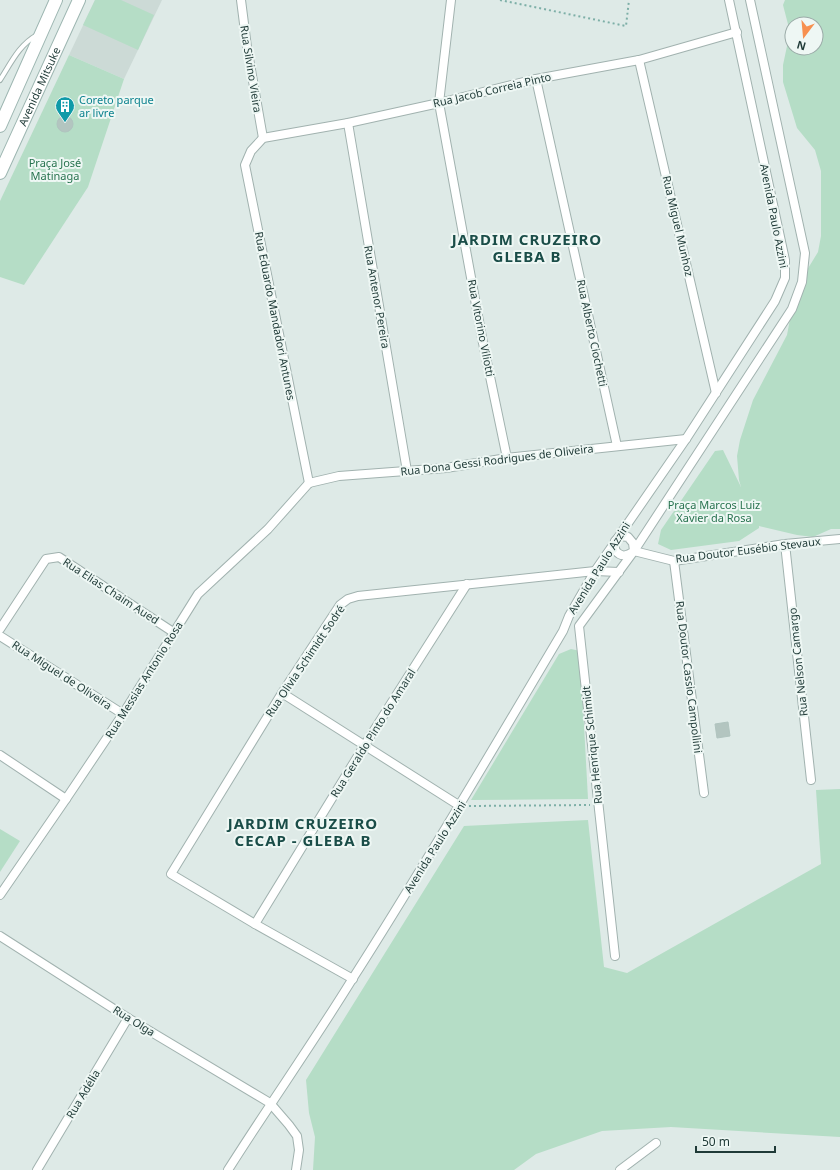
<svg xmlns="http://www.w3.org/2000/svg" width="840" height="1170" viewBox="0 0 840 1170" font-family="'Noto Sans',sans-serif">
<rect width="100%" height="100%" fill="#deeae7"/>
<path fill="#ccdad6" d="M 95,0 L 162,0 L 124,79 L 69,55 Z"/>
<g fill="#b5ddc6" fill-rule="evenodd">
<path d="M 95,0 L 121,0 L 154,15 L 138,50 L 83,25 Z"/>
<path d="M 785,0 L 840,0 L 840,529 L 831,529 L 813,537 L 797,535 L 759,526 L 759,528 L 739,541 L 671,550 L 658,544 L 661,530 L 715,451 L 723,450 L 741,487 L 739,480 L 737,456 L 740,440 L 753,400 L 787,335 L 796,288 L 818,252 L 821,236 L 821,171 L 815,150 L 797,128 L 783,82 L 783,65 L 790,32 L 783,5 ZM 792,24 L 816,24 L 816,48 L 792,48 Z"/>
<path d="M 69,55 L 124,79 L 88,187 L 24,285 L 0,277 L 0,201 Z"/>
<path d="M 571,649 L 580,651 L 588,799 L 471,800 L 559,654 Z"/>
<path d="M 840,789 L 840,1137 L 671,1127 L 602,1131 L 536,1154 L 514,1170 L 313,1170 L 315,1137 L 309,1113 L 306,1080 L 464,826 L 588,820 L 604,967 L 627,973 L 821,864 L 816,790 Z"/>
<path d="M 0,829 L 20,841 L 0,872 Z"/>
</g>
<g fill="#b3c5c0" stroke="#b0c4bf">
<circle cx="65" cy="124" r="8"/>
<path d="M 728,722 L 730,736 L 717,738 L 715,724 Z"/>
</g>
<g fill="none" stroke-linecap="round" stroke-linejoin="round">
<defs>
<path id="lane" d="M 0,80 C 11,63 19,45 37,35"/>
<g id="street">
<path d="M 241,0 L 247,47 L 263,138"/>
<path d="M 451,0 L 439,103 L 483,343 L 507,458"/>
<path d="M 639,60 L 716,393"/>
<path d="M 536,79 L 617,446"/>
<path d="M 348,123 L 407,471"/>
<path d="M 309,483 L 245,165 L 251,151 L 263,138 L 348,123 L 439,103 L 536,79 L 639,60 L 737,32"/>
<path d="M 309,483 L 339,476 L 446,468 L 507,458 L 686,439"/>
<path d="M 620,536 L 628,537 L 633,543 L 634,551 C 627,556 621,558 615,550 L 615,541 Z"/>
<path d="M 785,544 L 811,780"/>
<path d="M 634,551 L 674,561 L 785,544 L 840,539"/>
<path d="M 674,561 L 704,793"/>
<path d="M 0,629 L 46,559 L 59,557 L 173,632"/>
<path d="M 0,636 L 123,714"/>
<path d="M 282,693 L 460,806"/>
<path d="M 0,755 L 66,799"/>
<path d="M 0,895 L 66,799 L 123,714 L 198,594 L 268,529 L 309,483"/>
<path d="M 255,924 L 364,746 L 467,584"/>
<path d="M 0,936 L 128,1018 L 270,1103 L 289,1125 L 297,1136 L 299,1150 L 296,1170"/>
<path d="M 615,956 L 579,626 L 634,551 L 792,309 L 802,282 L 805,253 L 750,0"/>
<path d="M 353,979 L 255,924 L 171,874 L 282,693 L 340,605 L 348,599 L 358,596 L 595,571 L 619,572"/>
<path d="M 37,1170 L 128,1018"/>
<path d="M 228,1170 C 269,1105 313,1043 353,978 C 426,864 494,747 563,631 L 569,616 L 595,571 L 686,439 L 775,301 L 785,278 L 785,260 L 729,0"/>
<path d="M 620,1170 L 656,1143"/>
</g>
<g id="secondary">
<path d="M 0,126 L 56,0"/>
<path id="s1" d="M 0,173 L 79,0"/>
</g>
</defs>
<use href="#lane" stroke="#a1b2af" stroke-width="6"/>
<use href="#street" stroke="#a1b2af" stroke-width="10"/>
<use href="#secondary" stroke="#9db6b1" stroke-width="14"/>
<g stroke="#7dafa7" stroke-width="2" stroke-dasharray="2 3" stroke-linecap="butt">
<path d="M 500,0 L 626,26 L 629,0"/>
<path d="M 469,806 L 590,805"/>
</g>
<use href="#lane" stroke="#fff" stroke-width="4"/>
<use href="#street" stroke="#fff" stroke-width="8"/>
<use href="#secondary" stroke="#fff" stroke-width="12"/>
</g>
<defs>
<symbol id="building-pin" viewBox="-11 -11 22 30"><path d="M0 17L-7.5 6A9.5 9.5 0 1 1 7.5 6Z" fill="#0f9aa8" stroke="#eef7f4"/><path d="M-4-6H4V6H1V3H-1V6H-4ZM-2.5-4.3h1.7v1.8h-1.7ZM.8-4.3h1.7v1.8H.8ZM-2.5-1h1.7V.8h-1.7ZM.8-1h1.7V.8H.8Z" fill="#fff"/></symbol>
</defs>
<g fill-rule="evenodd">
<use href="#building-pin" x="54" y="95" width="22" height="30"/>
</g>
<g text-anchor="middle" stroke-width="4" stroke-linejoin="round" paint-order="stroke">
<g font-size="11" fill="#1f3a37" stroke="#eef7f4">
<text transform="translate(251 69) rotate(81)" y="4">Rua Silvino Vieira</text>
<text dy="4" stroke="none"><textPath href="#s1" startOffset="95">Avenida Mitsuke</textPath></text>
<text transform="translate(492 90) rotate(-13)" y="4">Rua Jacob Correia Pinto</text>
<text transform="translate(774 216) rotate(79)" y="4">Avenida Paulo Azzini</text>
<text transform="translate(678 226) rotate(77)" y="4">Rua Miguel Munhoz</text>
<text transform="translate(377 297) rotate(80)" y="4">Rua Antenor Pereira</text>
<text transform="translate(275 316) rotate(79)" y="4">Rua Eduardo Mandadori Antunes</text>
<text transform="translate(481 328) rotate(79)" y="4">Rua Vitorino Viliotti</text>
<text transform="translate(592 333) rotate(78)" y="4">Rua Alberto Ciochetti</text>
<text transform="translate(497 460) rotate(-7)" y="4">Rua Dona Gessi Rodrigues de Oliveira</text>
<text transform="translate(748 550) rotate(-7)" y="4">Rua Doutor Eusébio Stevaux</text>
<text transform="translate(599 568) rotate(-58)" y="4">Avenida Paulo Azzini</text>
<text transform="translate(111 591) rotate(33)" y="4">Rua Elias Chaim Aued</text>
<text transform="translate(305 661) rotate(-56)" y="4">Rua Olivia Schimidt Sodré</text>
<text transform="translate(798 662) rotate(-96)" y="4">Rua Nelson Camargo</text>
<text transform="translate(62 675) rotate(33)" y="4">Rua Miguel de Oliveira</text>
<text transform="translate(689 677) rotate(83)" y="4">Rua Doutor Cassio Campollini</text>
<text transform="translate(144 680) rotate(-58)" y="4">Rua Messias Antonio Rosa</text>
<text transform="translate(373 733) rotate(-58)" y="4">Rua Geraldo Pinto do Amaral</text>
<text transform="translate(592 745) rotate(-96)" y="4">Rua Henrique Schimidt</text>
<text transform="translate(435 847) rotate(-58)" y="4">Avenida Paulo Azzini</text>
<text transform="translate(134 1021) rotate(32)" y="4">Rua Olga</text>
<text transform="translate(83 1094) rotate(-59)" y="4">Rua Adélia</text>
</g>
<g font-size="11" fill="#0d838f" stroke="#eef7f4" text-anchor="start">
<text x="79" y="104">Coreto parque<tspan x="79" dy="13">ar livre</tspan></text>
</g>
<g font-size="11" fill="#28734f" stroke="#eef7f4">
<text x="55" y="167">Praça José<tspan x="55" dy="13">Matinaga</tspan></text>
<text x="714" y="509">Praça Marcos Luiz<tspan x="714" dy="13">Xavier da Rosa</tspan></text>
</g>
<g font-size="15" font-weight="bold" letter-spacing="1" fill="#1a4d48" stroke="#eef7f4">
<text x="527" y="245">JARDIM CRUZEIRO<tspan x="527" dy="17">GLEBA B</tspan></text>
<text x="303" y="829">JARDIM CRUZEIRO<tspan x="303" dy="17">CECAP - GLEBA B</tspan></text>
</g>
</g>
<g transform="translate(804 36) rotate(196)"><circle r="19" fill="#eef7f4" stroke="#9baba8"/>
<path d="M0-3L7 15L0 10L-7 15Z" fill="#f7904f"/>
<text y="-6" font-size="11" font-weight="bold" text-anchor="middle" fill="#1f3a37">N</text>
</g>
<path d="M696 1146v6h79v-6" fill="none" stroke="#1f3a37" stroke-width="2"/>
<text x="702" y="1146" font-size="12" fill="#1f3a37" stroke="#eef7f4" stroke-width="3" paint-order="stroke">50 m</text>
</svg>
